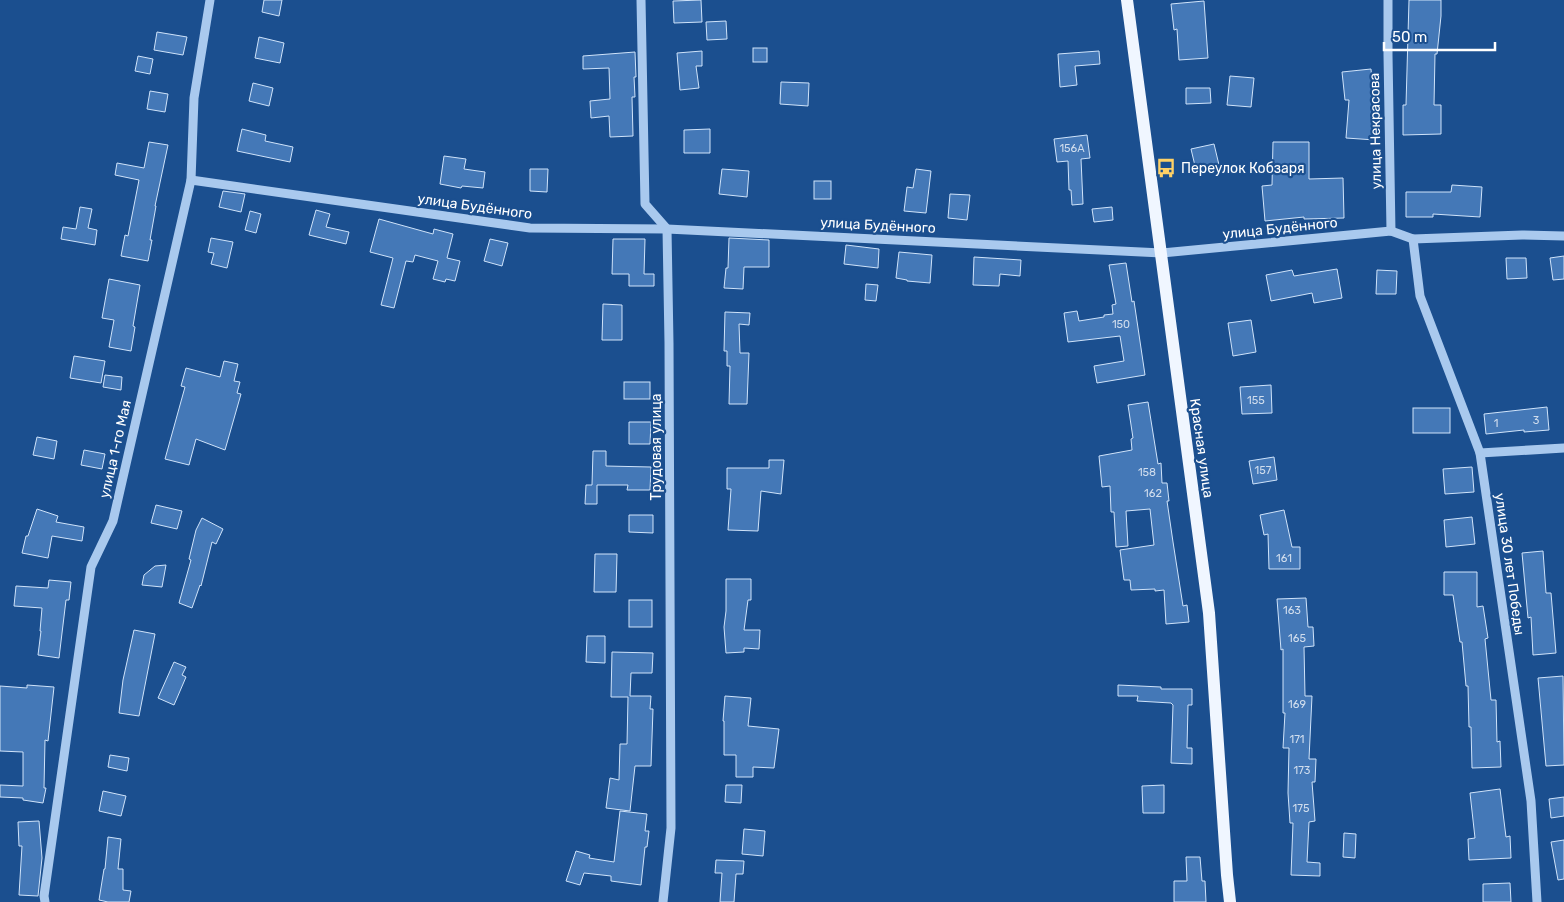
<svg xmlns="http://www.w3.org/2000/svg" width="1564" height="902" viewBox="0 0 1564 902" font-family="Rubik,sans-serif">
<rect width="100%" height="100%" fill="#1b4f8f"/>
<g fill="#4478b7" stroke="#cfe3fa">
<path d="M 264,0 L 282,0 L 279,16 L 262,12 Z"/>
<path d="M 701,0 L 702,22 L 674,23 L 673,1 Z"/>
<path d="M 1409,0 L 1441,0 L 1441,16 L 1437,54 L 1435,54 L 1434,105 L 1441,105 L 1441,134 L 1403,135 L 1403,105 L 1406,105 Z"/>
<path d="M 1204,1 L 1208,58 L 1179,60 L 1177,29 L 1174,30 L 1171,4 Z"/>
<path d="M 726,21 L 727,39 L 707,40 L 706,22 Z"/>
<path d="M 157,32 L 187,37 L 183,55 L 154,50 Z"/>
<path d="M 259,37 L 284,43 L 280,63 L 255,58 Z"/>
<rect x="753" y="48" width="14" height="14"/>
<path d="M 702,51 L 702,66 L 696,66 L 699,88 L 680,90 L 677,53 Z"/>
<path d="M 1099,51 L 1100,64 L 1075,66 L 1077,85 L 1060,87 L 1058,54 Z"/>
<path d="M 635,52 L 636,77 L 634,77 L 635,97 L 632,97 L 633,136 L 610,137 L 609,116 L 591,118 L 590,101 L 610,99 L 609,68 L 583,69 L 583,56 Z"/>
<path d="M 138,56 L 153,59 L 150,74 L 135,71 Z"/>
<path d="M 1371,69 L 1375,117 L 1376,117 L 1375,140 L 1346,138 L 1349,100 L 1345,100 L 1342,72 Z"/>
<path d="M 1230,76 L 1254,78 L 1251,107 L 1227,105 Z"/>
<path d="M 781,82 L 809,83 L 808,106 L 780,104 Z"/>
<path d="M 253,83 L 273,88 L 269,106 L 249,101 Z"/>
<path d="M 1186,88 L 1210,88 L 1211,103 L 1186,104 Z"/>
<path d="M 150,91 L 168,94 L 165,112 L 147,109 Z"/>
<path d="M 242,129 L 266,135 L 265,141 L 293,147 L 290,162 L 237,151 Z"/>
<path d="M 710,129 L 710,153 L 684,153 L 684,130 Z"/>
<path d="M 1087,135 L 1090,158 L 1081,159 L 1083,204 L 1072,205 L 1071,190 L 1069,190 L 1068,161 L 1057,162 L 1054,139 Z"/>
<path d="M 149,142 L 168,145 L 155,206 L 156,206 L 150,240 L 152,240 L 148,261 L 121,256 L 125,235 L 128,236 L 139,180 L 115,175 L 117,163 L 144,168 Z"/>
<path d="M 1273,142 L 1309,142 L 1309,179 L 1343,178 L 1344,218 L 1304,219 L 1304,217 L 1265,221 L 1262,186 L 1272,185 Z"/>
<path d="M 1214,144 L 1219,165 L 1196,170 L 1191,149 Z"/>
<path d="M 444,156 L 466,159 L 464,169 L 485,172 L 483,188 L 462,186 L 461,188 L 440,184 Z"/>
<path d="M 530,169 L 548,169 L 547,192 L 530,191 Z"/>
<path d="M 722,169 L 749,171 L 747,197 L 719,194 Z"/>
<path d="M 916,169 L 931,171 L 926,213 L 904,211 L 907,187 L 913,188 Z"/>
<rect x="814" y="181" width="17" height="18"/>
<path d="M 1452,185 L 1482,187 L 1480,217 L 1433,214 L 1433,217 L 1406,217 L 1406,192 L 1451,192 Z"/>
<path d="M 223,191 L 245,194 L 241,212 L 219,207 Z"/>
<path d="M 950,194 L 970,195 L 967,220 L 948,218 Z"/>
<path d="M 80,207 L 92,209 L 88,228 L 97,230 L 95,245 L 61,239 L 63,227 L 76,229 Z"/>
<path d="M 1112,207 L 1113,220 L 1094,222 L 1092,209 Z"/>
<path d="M 316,210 L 330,214 L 326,227 L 349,232 L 346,244 L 309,235 Z"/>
<path d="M 250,211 L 261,214 L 256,233 L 245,230 Z"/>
<path d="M 379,219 L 433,234 L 434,229 L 453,234 L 447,258 L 460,261 L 455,281 L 446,279 L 445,282 L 433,279 L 438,261 L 415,255 L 413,262 L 406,261 L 394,308 L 381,305 L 393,258 L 370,252 Z"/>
<path d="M 211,238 L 233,242 L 227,268 L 211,264 L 214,253 L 208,252 Z"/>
<path d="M 729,238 L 769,240 L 769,267 L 744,267 L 743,289 L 724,288 L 726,268 L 728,268 Z"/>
<path d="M 490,239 L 508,243 L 502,266 L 484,261 Z"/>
<path d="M 613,239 L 645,239 L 644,274 L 654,274 L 654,286 L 629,286 L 629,274 L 612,274 Z"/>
<path d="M 846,245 L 879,249 L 878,268 L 844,264 Z"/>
<path d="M 899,252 L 932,255 L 930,283 L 907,281 L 907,280 L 896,278 Z"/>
<path d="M 1564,256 L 1564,279 L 1553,280 L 1550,258 Z"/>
<path d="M 974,257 L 1021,260 L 1020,276 L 1000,274 L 999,286 L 973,285 Z"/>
<path d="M 1506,258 L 1526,258 L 1527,278 L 1507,279 Z"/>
<path d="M 1126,263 L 1132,302 L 1134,301 L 1145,375 L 1097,383 L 1094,366 L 1124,361 L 1120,336 L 1068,342 L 1064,313 L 1077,311 L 1079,321 L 1104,317 L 1104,315 L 1113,314 L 1112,305 L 1116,304 L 1109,265 Z"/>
<path d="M 1337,269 L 1342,298 L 1314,303 L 1312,293 L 1271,301 L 1266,275 L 1292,270 L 1294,276 Z"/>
<path d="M 1377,270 L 1397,271 L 1396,294 L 1376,294 Z"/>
<path d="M 109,279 L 140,285 L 133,326 L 135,327 L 131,351 L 109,347 L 114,320 L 102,318 Z"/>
<path d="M 866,284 L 878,285 L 876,301 L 865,300 Z"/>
<path d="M 603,304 L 622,305 L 622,340 L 602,340 Z"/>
<path d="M 725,312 L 750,313 L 749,325 L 739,324 L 740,353 L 749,353 L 747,404 L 729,404 L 730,366 L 727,366 L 727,351 L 724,351 Z"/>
<path d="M 1251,320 L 1256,352 L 1233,356 L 1228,323 Z"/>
<path d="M 74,356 L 105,361 L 101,383 L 70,378 Z"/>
<path d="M 224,361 L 238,364 L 234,381 L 240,382 L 237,393 L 241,394 L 225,450 L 196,439 L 189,465 L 165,459 L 185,387 L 181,386 L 186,368 L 220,377 Z"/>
<path d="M 105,375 L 122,377 L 121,390 L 103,387 Z"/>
<rect x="624" y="382" width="26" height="17"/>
<path d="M 1271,385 L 1272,413 L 1242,414 L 1240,387 Z"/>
<path d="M 1148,402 L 1158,464 L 1161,463 L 1162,483 L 1167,483 L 1169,501 L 1167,501 L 1173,542 L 1183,606 L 1187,605 L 1189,622 L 1166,624 L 1164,590 L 1155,591 L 1155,589 L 1131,590 L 1130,580 L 1124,580 L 1120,550 L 1154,545 L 1150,509 L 1126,511 L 1128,546 L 1116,547 L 1114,512 L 1111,512 L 1110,486 L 1102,487 L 1099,456 L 1132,450 L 1131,439 L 1133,438 L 1128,405 Z"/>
<path d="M 1547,407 L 1549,430 L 1524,432 L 1524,430 L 1486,434 L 1484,414 Z"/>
<rect x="1413" y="408" width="37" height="25"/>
<path d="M 629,422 L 651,422 L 650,444 L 629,444 Z"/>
<path d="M 37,437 L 57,441 L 54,459 L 33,455 Z"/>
<path d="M 84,450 L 105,454 L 102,469 L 81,465 Z"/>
<path d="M 593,451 L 606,451 L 606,466 L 651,467 L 650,490 L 627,490 L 628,485 L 597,485 L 597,504 L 585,504 L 586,485 L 592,485 Z"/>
<path d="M 1274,457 L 1277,480 L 1253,484 L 1249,461 Z"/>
<path d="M 769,460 L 784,460 L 781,494 L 761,491 L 758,531 L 728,530 L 731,489 L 727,489 L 727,468 L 769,468 Z"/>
<path d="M 1472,467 L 1474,492 L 1445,494 L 1443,469 Z"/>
<path d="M 156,505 L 182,511 L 177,529 L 151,523 Z"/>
<path d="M 37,509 L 58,516 L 56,522 L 84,527 L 82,541 L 52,536 L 48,558 L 22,553 L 26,536 L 28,536 Z"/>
<path d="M 1284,510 L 1292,547 L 1300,547 L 1300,569 L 1269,569 L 1268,534 L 1264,535 L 1260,515 Z"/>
<path d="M 629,515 L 653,515 L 653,533 L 629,532 Z"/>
<path d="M 1472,517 L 1475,544 L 1446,547 L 1444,520 Z"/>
<path d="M 202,518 L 223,529 L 216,544 L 212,542 L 201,586 L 200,585 L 192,608 L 179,603 L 191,560 L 189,559 L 196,530 Z"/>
<path d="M 1543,551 L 1546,593 L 1551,593 L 1556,653 L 1533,655 L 1531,617 L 1528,618 L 1522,553 Z"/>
<path d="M 595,554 L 617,554 L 616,592 L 594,592 Z"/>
<path d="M 166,565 L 162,587 L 142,585 L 144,575 L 155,566 Z"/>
<path d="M 1444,572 L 1477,572 L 1477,607 L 1483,606 L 1488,638 L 1485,639 L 1491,700 L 1496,700 L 1497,742 L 1500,741 L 1501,767 L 1472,768 L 1471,727 L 1469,727 L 1468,686 L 1466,686 L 1462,642 L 1460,642 L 1453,595 L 1444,595 Z"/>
<path d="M 726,579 L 751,579 L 751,600 L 748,600 L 744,630 L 760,630 L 759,649 L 744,648 L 744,652 L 726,653 L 724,627 L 726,611 Z"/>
<path d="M 49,580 L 71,582 L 69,600 L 66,600 L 59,658 L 38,655 L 41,631 L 40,631 L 42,608 L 14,606 L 16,586 L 48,588 Z"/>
<path d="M 1306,598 L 1308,627 L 1313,627 L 1314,646 L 1304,647 L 1305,696 L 1312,696 L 1309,759 L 1316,759 L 1315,782 L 1312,782 L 1315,821 L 1309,822 L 1307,862 L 1320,863 L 1320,876 L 1291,875 L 1293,823 L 1290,823 L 1288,793 L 1289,748 L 1283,748 L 1285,713 L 1283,713 L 1283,649 L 1281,650 L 1277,599 Z"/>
<rect x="629" y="600" width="23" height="27"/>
<path d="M 134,630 L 155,634 L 139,716 L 119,713 L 123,680 Z"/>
<path d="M 587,636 L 605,636 L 605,663 L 586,662 Z"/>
<path d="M 612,652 L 653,653 L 652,673 L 631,673 L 630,696 L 651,696 L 650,709 L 653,709 L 651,766 L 635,766 L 630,811 L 606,808 L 610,778 L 619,780 L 620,744 L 627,744 L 628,697 L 611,697 Z"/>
<path d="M 174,662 L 186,667 L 182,675 L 186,677 L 174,705 L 158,698 Z"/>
<path d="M 1563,676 L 1564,765 L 1546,766 L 1538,678 Z"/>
<path d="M 27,685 L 54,687 L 48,741 L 45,740 L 44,788 L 46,788 L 43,803 L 23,800 L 23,798 L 0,797 L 0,785 L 23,786 L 23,752 L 0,751 L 0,686 L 27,688 Z"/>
<path d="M 1118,685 L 1161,687 L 1161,689 L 1192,689 L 1192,705 L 1188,705 L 1187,748 L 1192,748 L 1192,764 L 1171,763 L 1173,705 L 1171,703 L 1137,701 L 1138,696 L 1118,696 Z"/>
<path d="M 725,696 L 751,698 L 748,726 L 779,729 L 774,768 L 753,767 L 753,777 L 736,777 L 736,755 L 724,755 L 724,721 L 723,721 Z"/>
<path d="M 110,755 L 129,758 L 127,771 L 108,767 Z"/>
<path d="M 726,785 L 742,785 L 741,803 L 725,802 Z"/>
<path d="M 1164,785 L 1164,813 L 1143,813 L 1142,786 Z"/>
<path d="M 1500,789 L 1506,837 L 1510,836 L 1511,858 L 1469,860 L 1468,839 L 1475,838 L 1470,793 Z"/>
<path d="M 103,791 L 126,796 L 121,816 L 99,811 Z"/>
<path d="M 1564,797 L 1564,816 L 1551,818 L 1549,799 Z"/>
<path d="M 620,811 L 647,814 L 645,831 L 649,831 L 647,847 L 645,847 L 641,885 L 611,881 L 611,876 L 584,873 L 580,885 L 566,881 L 576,851 L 590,855 L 589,858 L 614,862 Z"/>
<path d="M 39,821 L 42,858 L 38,896 L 19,895 L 22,846 L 19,846 L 18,822 Z"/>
<path d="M 744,829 L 765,831 L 763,856 L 742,854 Z"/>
<path d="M 1344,833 L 1356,834 L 1355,858 L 1343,857 Z"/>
<path d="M 108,837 L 121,839 L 118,869 L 123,869 L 123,890 L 131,891 L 129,902 L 108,902 L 99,900 L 104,869 L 105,869 Z"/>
<path d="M 1564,840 L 1564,879 L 1558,880 L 1551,842 Z"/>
<path d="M 1186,857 L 1200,857 L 1202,881 L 1205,881 L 1206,902 L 1174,902 L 1174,881 L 1187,881 Z"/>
<path d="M 716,860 L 744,861 L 743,874 L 736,874 L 734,902 L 720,902 L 722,873 L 715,873 Z"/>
<path d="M 1510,883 L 1511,902 L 1483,902 L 1483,884 Z"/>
</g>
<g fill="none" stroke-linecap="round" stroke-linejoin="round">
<g stroke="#a9c9ee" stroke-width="9">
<path d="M 641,0 L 645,204 L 667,229 L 669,343 L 671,828 L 663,902"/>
<path d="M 1388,0 L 1388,55 L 1391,231"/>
<path d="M 191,180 L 530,228 L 667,229 L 1162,253 L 1391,231 L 1413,239 L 1522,235 L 1564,236"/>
<path d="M 1413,239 L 1420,296 L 1480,453 L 1531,801 L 1537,902"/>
<path d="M 1480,453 L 1564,448"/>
<path d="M 45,902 L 44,896 L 91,567 L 113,521 L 191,180 L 194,98 L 210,0"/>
</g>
<path stroke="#f0f6ff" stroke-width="12" d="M 1127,0 L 1209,613 L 1227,875 L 1230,902"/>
</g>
<defs>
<symbol id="bus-bare" viewBox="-9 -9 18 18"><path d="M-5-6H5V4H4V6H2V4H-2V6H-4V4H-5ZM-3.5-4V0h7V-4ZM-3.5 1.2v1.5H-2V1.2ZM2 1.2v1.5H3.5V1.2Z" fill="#ffd166" stroke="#1b4f8f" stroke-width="2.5" paint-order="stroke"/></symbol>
</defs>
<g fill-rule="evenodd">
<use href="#bus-bare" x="1152" y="154" width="28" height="28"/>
</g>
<g text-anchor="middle" stroke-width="4.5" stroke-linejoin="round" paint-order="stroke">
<g font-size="11" fill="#d0dded">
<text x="1072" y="152">156А</text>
<text x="1121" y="328">150</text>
<text x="1256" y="404">155</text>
<text x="1536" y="424">3</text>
<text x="1496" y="427">1</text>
<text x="1263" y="474">157</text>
<text x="1147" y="476">158</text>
<text x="1153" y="497">162</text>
<text x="1284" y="562">161</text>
<text x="1292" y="614">163</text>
<text x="1297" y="642">165</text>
<text x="1297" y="708">169</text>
<text x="1297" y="743">171</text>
<text x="1302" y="774">173</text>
<text x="1301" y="812">175</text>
</g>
<g font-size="14" fill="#fff" stroke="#1b4f8f">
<text transform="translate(1375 131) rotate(-91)" y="5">улица Некрасова</text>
<text transform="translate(475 206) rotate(8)" y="5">улица Будённого</text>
<text transform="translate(878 225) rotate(3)" y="5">улица Будённого</text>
<text transform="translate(1280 228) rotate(-6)" y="5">улица Будённого</text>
<text transform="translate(656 447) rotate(-90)" y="5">Трудовая улица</text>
<text transform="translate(1202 448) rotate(82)" y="5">Красная улица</text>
<text transform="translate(115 449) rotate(-77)" y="5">улица 1-го Мая</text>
<text transform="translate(1510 564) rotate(82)" y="5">улица 30 лет Победы</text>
</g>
<g font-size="14" fill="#fff" stroke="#1b4f8f" text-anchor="start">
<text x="1181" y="173">Переулок Кобзаря</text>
</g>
</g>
<path d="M1384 42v8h111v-8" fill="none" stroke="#ffffff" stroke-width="2.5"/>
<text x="1392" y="42" font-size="15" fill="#ffffff" stroke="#1b4f8f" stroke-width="4" paint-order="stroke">50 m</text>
</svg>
